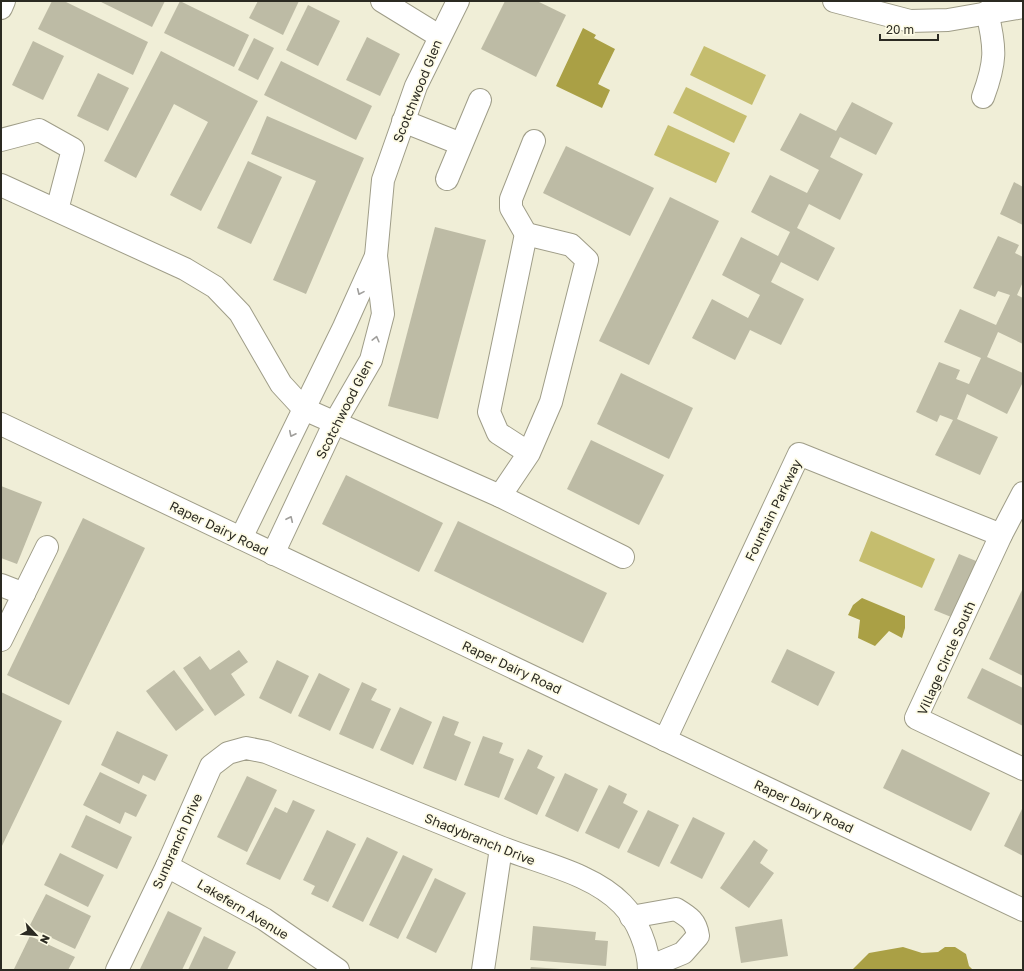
<svg xmlns="http://www.w3.org/2000/svg" width="1024" height="971" viewBox="0 0 1024 971" font-family="'Golos Text',sans-serif">
<rect width="100%" height="100%" fill="#f0eed7"/>
<g fill="#c5bd6e">
<path d="M 704,46 L 766,75 L 752,105 L 690,75 Z"/>
<path d="M 686,87 L 747,116 L 734,143 L 673,113 Z"/>
<path d="M 668,125 L 730,153 L 716,183 L 654,155 Z"/>
<path d="M 871,531 L 935,559 L 922,588 L 859,561 Z"/>
</g>
<g fill="#aaa045">
<path d="M 583,28 L 596,35 L 594,38 L 615,49 L 598,84 L 610,90 L 602,108 L 556,86 Z"/>
<path d="M 862,598 L 905,616 L 905,628 L 902,638 L 889,631 L 875,646 L 858,638 L 860,620 L 848,615 L 853,605 Z"/>
<path d="M 903,947 L 922,953 L 938,952 L 945,947 L 955,947 L 966,954 L 969,966 L 973,970 L 852,970 L 869,953 Z"/>
</g>
<g fill="#bdbba5">
<path d="M 52,1 L 64,1 L 148,42 L 133,75 L 38,29 Z"/>
<path d="M 99,1 L 165,1 L 152,27 Z"/>
<path d="M 180,1 L 249,35 L 234,67 L 164,33 Z"/>
<path d="M 258,1 L 299,1 L 283,35 L 249,18 Z"/>
<path d="M 505,1 L 537,1 L 566,15 L 536,77 L 481,49 Z"/>
<path d="M 308,5 L 340,21 L 318,66 L 286,50 Z"/>
<path d="M 367,37 L 400,54 L 380,96 L 346,80 Z"/>
<path d="M 254,38 L 274,48 L 258,80 L 238,70 Z"/>
<path d="M 33,41 L 64,56 L 43,100 L 12,85 Z"/>
<path d="M 161,51 L 258,101 L 201,211 L 170,195 L 208,122 L 174,104 L 136,178 L 104,161 Z"/>
<path d="M 281,61 L 372,106 L 356,140 L 264,95 Z"/>
<path d="M 98,73 L 129,88 L 108,131 L 77,116 Z"/>
<path d="M 852,102 L 893,123 L 876,155 L 840,137 L 830,157 L 863,174 L 840,220 L 809,204 L 797,228 L 835,248 L 818,281 L 781,262 L 771,282 L 804,299 L 781,345 L 750,330 L 735,360 L 692,338 L 712,299 L 748,318 L 760,295 L 722,275 L 741,237 L 778,256 L 790,232 L 751,212 L 770,175 L 807,193 L 819,170 L 780,150 L 800,113 L 836,131 Z"/>
<path d="M 267,116 L 364,158 L 306,294 L 273,280 L 316,181 L 251,154 Z"/>
<path d="M 566,146 L 654,188 L 630,236 L 543,193 Z"/>
<path d="M 248,161 L 282,177 L 251,244 L 217,228 Z"/>
<path d="M 1014,182 L 1023,187 L 1023,225 L 1000,214 Z"/>
<path d="M 670,197 L 719,221 L 649,365 L 599,341 Z"/>
<path d="M 435,227 L 486,240 L 438,419 L 388,406 Z"/>
<path d="M 998,236 L 1019,245 L 1015,253 L 1023,257 L 1023,282 L 1017,295 L 1023,298 L 1023,344 L 998,332 L 987,357 L 1023,373 L 1023,382 L 1007,414 L 967,394 L 957,419 L 998,437 L 980,475 L 935,455 L 953,420 L 940,415 L 937,422 L 916,412 L 939,362 L 960,370 L 956,379 L 969,384 L 981,358 L 944,342 L 960,309 L 996,325 L 1010,295 L 998,291 L 995,297 L 973,288 Z"/>
<path d="M 621,373 L 693,408 L 669,459 L 597,424 Z"/>
<path d="M 591,440 L 664,475 L 639,525 L 567,489 Z"/>
<path d="M 346,475 L 443,523 L 419,572 L 322,524 Z"/>
<path d="M 1,486 L 42,502 L 17,564 L 1,558 Z"/>
<path d="M 83,518 L 145,548 L 69,705 L 7,675 Z"/>
<path d="M 458,521 L 607,593 L 583,643 L 434,571 Z"/>
<path d="M 959,554 L 981,563 L 956,619 L 934,610 Z"/>
<path d="M 1023,588 L 1023,676 L 989,659 Z"/>
<path d="M 787,649 L 835,672 L 818,706 L 771,682 Z"/>
<path d="M 239,650 L 248,662 L 231,674 L 245,695 L 215,716 L 183,668 L 200,656 L 210,670 Z"/>
<path d="M 277,660 L 309,676 L 291,714 L 259,698 Z"/>
<path d="M 982,668 L 1023,688 L 1023,726 L 967,698 Z"/>
<path d="M 174,670 L 204,710 L 176,731 L 146,691 Z"/>
<path d="M 319,673 L 350,689 L 330,731 L 298,716 Z"/>
<path d="M 362,682 L 377,689 L 371,700 L 391,709 L 373,749 L 339,734 Z"/>
<path d="M 1,692 L 62,721 L 1,848 Z"/>
<path d="M 400,707 L 432,722 L 413,765 L 380,750 Z"/>
<path d="M 443,716 L 459,722 L 454,735 L 471,742 L 456,781 L 423,768 Z"/>
<path d="M 117,731 L 168,755 L 155,781 L 143,775 L 139,784 L 101,765 Z"/>
<path d="M 483,736 L 503,743 L 499,753 L 514,759 L 499,798 L 464,785 Z"/>
<path d="M 528,749 L 543,756 L 537,768 L 555,777 L 537,815 L 504,799 Z"/>
<path d="M 902,749 L 990,793 L 971,831 L 883,788 Z"/>
<path d="M 100,772 L 147,795 L 136,817 L 125,812 L 120,824 L 83,805 Z"/>
<path d="M 565,773 L 598,789 L 578,832 L 545,816 Z"/>
<path d="M 247,776 L 277,790 L 247,852 L 217,837 Z"/>
<path d="M 609,785 L 627,794 L 623,803 L 638,811 L 619,849 L 585,833 Z"/>
<path d="M 293,800 L 315,810 L 280,880 L 246,864 L 275,807 L 287,813 Z"/>
<path d="M 1023,807 L 1023,856 L 1004,846 Z"/>
<path d="M 648,810 L 679,825 L 659,867 L 627,852 Z"/>
<path d="M 86,815 L 132,837 L 117,869 L 71,847 Z"/>
<path d="M 693,817 L 725,833 L 702,879 L 670,863 Z"/>
<path d="M 327,830 L 356,844 L 328,902 L 311,894 L 315,886 L 303,880 Z"/>
<path d="M 367,837 L 398,852 L 363,922 L 332,907 Z"/>
<path d="M 754,840 L 768,850 L 760,863 L 774,873 L 749,908 L 720,888 Z"/>
<path d="M 60,853 L 104,875 L 88,907 L 44,885 Z"/>
<path d="M 403,855 L 433,869 L 398,939 L 369,925 Z"/>
<path d="M 435,878 L 466,893 L 436,953 L 406,938 Z"/>
<path d="M 46,894 L 91,916 L 75,949 L 29,927 Z"/>
<path d="M 168,911 L 202,928 L 182,970 L 142,970 L 140,969 Z"/>
<path d="M 782,919 L 788,956 L 741,963 L 735,927 Z"/>
<path d="M 533,926 L 596,932 L 595,940 L 608,941 L 606,966 L 530,960 Z"/>
<path d="M 30,936 L 75,957 L 68,970 L 14,969 Z"/>
<path d="M 204,936 L 236,952 L 227,970 L 188,970 Z"/>
<path d="M 531,967 L 561,969 L 561,970 L 530,970 Z"/>
</g>
<g fill="none" stroke-linecap="round" stroke-linejoin="round">
<defs>
<g id="minor">
<path d="M 382,1 L 439,36"/>
<path d="M 834,1 L 910,21 L 948,20 L 1023,7"/>
<path d="M 1,8 L 4,1"/>
<path d="M 983,97 C 996,62 996,49 987,12"/>
<path d="M 403,121 L 461,144"/>
<path d="M 1,140 L 39,130 L 73,149 L 57,210"/>
<path d="M 447,179 L 480,100"/>
<path d="M 1,185 L 185,269 L 215,287 L 240,313 L 281,384 L 304,409 L 500,496 L 529,453 L 551,402 L 587,260 L 571,245 L 526,234 L 489,412 L 498,433 L 529,453"/>
<path d="M 526,234 L 511,208 L 511,199 L 534,141"/>
<path d="M 1,424 L 1023,910"/>
<path d="M 1023,493 L 1001,535 L 916,718 L 1023,769"/>
<path d="M 500,496 L 623,557"/>
<path d="M 241,538 L 344,327 L 376,256"/>
<path d="M 273,554 L 334,424 L 371,360 L 383,314 L 376,256 L 383,180 L 416,86 L 458,1"/>
<path d="M 1,585 L 24,594"/>
<path d="M 1,640 L 47,547"/>
<path d="M 665,740 L 799,454 L 1001,535"/>
<path d="M 167,866 L 264,919 L 338,970"/>
<path d="M 631,917 L 676,909 C 689,917 696,921 698,936 L 683,953 L 649,967"/>
<path d="M 117,970 L 167,866 L 211,766 L 228,753 L 246,748 L 266,752 C 344,784 422,816 500,847 C 539,863 592,873 622,904 C 637,919 649,949 649,970"/>
<path d="M 483,970 L 501,848"/>
</g>
</defs>
<use href="#minor" stroke="#9f9d88" stroke-width="24"/>
<use href="#minor" stroke="#fff" stroke-width="22"/>
</g>
<defs><path id="oneway-chevron" d="M-2-3.5L2.5 0L-2 3.5" fill="none" stroke-width="1.6" stroke-linecap="round" stroke-linejoin="round"/></defs>
<g stroke="#a09f9c">
<use href="#oneway-chevron" transform="translate(360 292) rotate(114)"/>
<use href="#oneway-chevron" transform="translate(376 339) rotate(-76)"/>
<use href="#oneway-chevron" transform="translate(292 434) rotate(116)"/>
<use href="#oneway-chevron" transform="translate(290 519) rotate(-65)"/>
</g>
<g text-anchor="middle" stroke-width="3.5" stroke-linejoin="round" paint-order="stroke">
<g font-size="13" fill="#2b2a22" stroke="#fdfbe5">
<text transform="translate(417 91) rotate(-68)" y="5">Scotchwood Glen</text>
<text transform="translate(344 409) rotate(-63)" y="5">Scotchwood Glen</text>
<text transform="translate(773 510) rotate(-64)" y="5">Fountain Parkway</text>
<text transform="translate(219 528) rotate(26)" y="5">Raper Dairy Road</text>
<text transform="translate(946 658) rotate(-66)" y="5">Village Circle South</text>
<text transform="translate(512 667) rotate(25)" y="5">Raper Dairy Road</text>
<text transform="translate(804 806) rotate(25)" y="5">Raper Dairy Road</text>
<text transform="translate(480 839) rotate(22)" y="5">Shadybranch Drive</text>
<text transform="translate(177 841) rotate(-66)" y="5">Sunbranch Drive</text>
<text transform="translate(243 909) rotate(31)" y="5">Lakefern Avenue</text>
</g>
</g>
<rect width="1024" height="971" fill="none" stroke="#2b2a22" stroke-width="4"/>
<g transform="translate(36 935) rotate(116)" stroke="#fdfbe5" stroke-width="3" paint-order="stroke">
<path d="M0-3L7 15L0 10L-7 15Z" fill="#2b2a22"/>
<text y="-6" font-size="11" font-weight="bold" text-anchor="middle" fill="#2b2a22">N</text>
</g>
<path d="M880 34v6h58v-6" fill="none" stroke="#2b2a22" stroke-width="2"/>
<text x="886" y="34" font-size="12" fill="#2b2a22" stroke="#fdfbe5" stroke-width="3" paint-order="stroke">20 m</text>
</svg>
